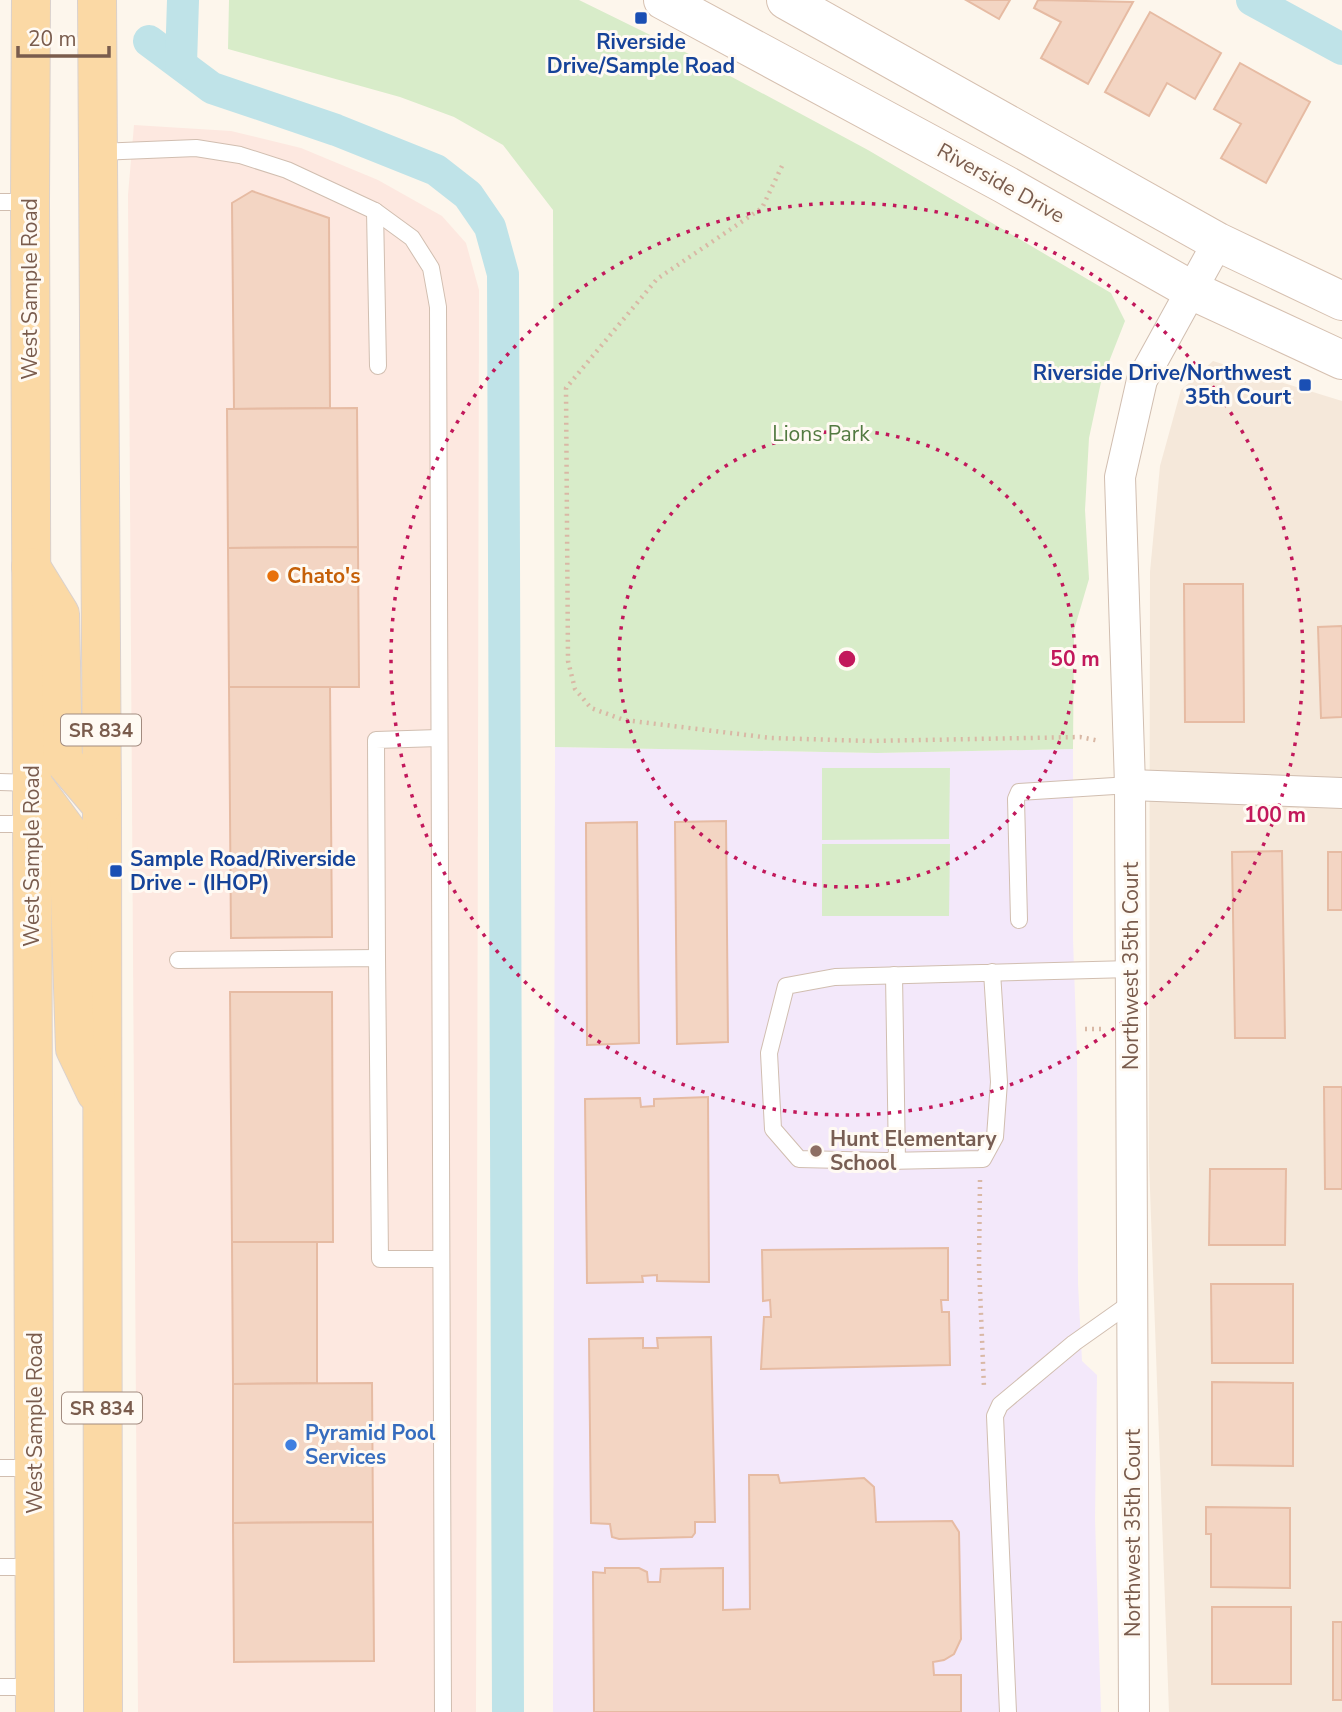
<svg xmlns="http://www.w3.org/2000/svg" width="1342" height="1712" viewBox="0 0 1342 1712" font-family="'Nunito Sans',sans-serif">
<rect width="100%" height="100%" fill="#fdf6ec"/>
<path fill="#f5e8da" d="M 1213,361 L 1342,401 L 1342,1712 L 1169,1712 L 1149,1162 L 1150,572 L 1160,466 L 1181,390 Z"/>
<path fill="#fde8e0" d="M 134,125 L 231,131 L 301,148 L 378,180 L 442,216 L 466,243 L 479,290 L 476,1712 L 138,1712 L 128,195 Z"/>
<path fill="#f3e8fa" d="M 555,747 L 877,753 L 1073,749 L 1073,940 L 1077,1053 L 1078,1284 L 1082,1361 L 1097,1375 L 1095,1519 L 1101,1712 L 553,1712 Z"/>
<g fill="#d8ecc9">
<path d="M 229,0 L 579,0 L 691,55 L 868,150 L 1111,293 L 1125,321 L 1101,382 L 1089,438 L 1085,510 L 1089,579 L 1074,630 L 1073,749 L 877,753 L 555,747 L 553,210 L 503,145 L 454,117 L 400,97 L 228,49 Z"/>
<path d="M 822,768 L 950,768 L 949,839 L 822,840 Z"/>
<path d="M 822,844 L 950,844 L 949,916 L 822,916 Z"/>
</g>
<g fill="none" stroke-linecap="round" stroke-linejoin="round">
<g stroke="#bfe3e8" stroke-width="32">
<path d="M 1252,0 L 1342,49"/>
<path d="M 149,41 L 212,88 L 336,130 L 436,170 L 468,195 L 490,227 L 503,274 L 508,1712"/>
<path d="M 181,64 L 183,0"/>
</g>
</g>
<g fill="#f3d5c3" stroke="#e6bba3" stroke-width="2">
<path d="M 966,0 L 1010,0 L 999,19 Z"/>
<path d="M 1038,0 L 1133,2 L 1088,84 L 1041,58 L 1061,22 L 1034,8 Z"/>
<path d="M 1150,12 L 1221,53 L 1195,99 L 1167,83 L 1149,116 L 1105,92 Z"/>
<path d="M 1240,63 L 1310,102 L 1266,183 L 1221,158 L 1241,124 L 1214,109 Z"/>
<path d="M 252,191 L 329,218 L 330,408 L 234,409 L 232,203 Z"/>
<path d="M 357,408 L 358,547 L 228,548 L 227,409 Z"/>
<path d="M 358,547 L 359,687 L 229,687 L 228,548 Z"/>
<path d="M 1184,584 L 1243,584 L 1244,722 L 1185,722 Z"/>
<path d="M 1342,626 L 1342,717 L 1321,718 L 1318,627 Z"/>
<path d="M 229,687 L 330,687 L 332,937 L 231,938 Z"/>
<path d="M 726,821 L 728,1042 L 677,1044 L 675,822 Z"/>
<path d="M 637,822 L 639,1043 L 587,1045 L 586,823 Z"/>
<path d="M 1282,851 L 1285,1038 L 1235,1038 L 1232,852 Z"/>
<rect x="1328" y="852" width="14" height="58"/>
<path d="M 230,992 L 332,992 L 333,1242 L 232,1242 Z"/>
<path d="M 1324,1087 L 1342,1087 L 1342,1189 L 1325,1189 Z"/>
<path d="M 708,1097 L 709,1282 L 657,1281 L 657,1275 L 642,1276 L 643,1282 L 587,1283 L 585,1099 L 640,1098 L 641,1107 L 654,1106 L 654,1099 Z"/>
<path d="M 1210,1169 L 1286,1169 L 1285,1245 L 1209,1245 Z"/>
<path d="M 232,1242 L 317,1242 L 317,1383 L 233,1384 Z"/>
<path d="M 948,1248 L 948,1300 L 941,1300 L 942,1312 L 949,1312 L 950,1365 L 761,1369 L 764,1317 L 771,1317 L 770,1300 L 763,1301 L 762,1250 Z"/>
<path d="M 1211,1284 L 1293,1284 L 1293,1363 L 1212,1363 Z"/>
<path d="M 711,1337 L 715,1522 L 695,1522 L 695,1533 L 692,1537 L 619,1539 L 612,1537 L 610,1524 L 591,1523 L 589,1339 L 643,1338 L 643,1348 L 658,1348 L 657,1338 Z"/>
<path d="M 1212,1382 L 1293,1383 L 1293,1466 L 1212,1465 Z"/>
<path d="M 372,1383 L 373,1522 L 233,1523 L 233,1384 Z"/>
<path d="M 749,1475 L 778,1475 L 780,1483 L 864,1478 L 874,1487 L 876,1522 L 952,1521 L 959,1532 L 961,1639 L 954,1654 L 944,1660 L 933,1662 L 934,1675 L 961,1675 L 961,1712 L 594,1712 L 593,1572 L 605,1573 L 605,1568 L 639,1568 L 647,1572 L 648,1582 L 660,1582 L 661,1569 L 723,1568 L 723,1610 L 750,1609 Z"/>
<path d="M 1206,1507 L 1290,1508 L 1290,1588 L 1211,1587 L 1211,1534 L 1206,1534 Z"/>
<path d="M 373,1522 L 374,1661 L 234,1662 L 233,1523 Z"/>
<rect x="1212" y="1607" width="79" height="77"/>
<rect x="1333" y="1622" width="9" height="78"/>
</g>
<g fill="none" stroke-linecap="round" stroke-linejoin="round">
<defs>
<g id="lane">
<path d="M 98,152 L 196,148 L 240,155 L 287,170 L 375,211 L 412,238 L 431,268 L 438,307 L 443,1712"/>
<path d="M 0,202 L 30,202"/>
<path d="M 375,211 L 378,366"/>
<path d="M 0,782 L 32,783"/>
<path d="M 0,824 L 32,824"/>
<path d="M 1019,920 L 1016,799 L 1019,792 L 1130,785"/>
<path d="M 377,958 L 376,740 L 439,738"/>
<path d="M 178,960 L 377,958 L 380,1259 L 441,1259"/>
<path d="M 992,972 L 999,1082 L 995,1137 L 983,1159 L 886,1161 L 799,1159 L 773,1129 L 769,1053 L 786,986 L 835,977 L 1131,969"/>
<path d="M 894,975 L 897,1161"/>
<path d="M 0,1468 L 36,1468"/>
<path d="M 0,1567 L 33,1567"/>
<path d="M 0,1687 L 36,1687"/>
<path d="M 1008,1712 L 995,1416 L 1000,1405 L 1074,1343 L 1132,1302"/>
</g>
<g id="street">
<path d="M 1130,785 L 1342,793"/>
<path d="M 1134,1712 L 1130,785 L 1120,477 L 1142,380 L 1218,242"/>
</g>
<g id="secondary">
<path d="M 663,0 L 1004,184 L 1193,291 L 1342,360"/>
<path d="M 786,0 L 1218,242 L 1342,301"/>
</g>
<g id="primary">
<path d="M 31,0 L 30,202 L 35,1712"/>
<path d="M 97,0 L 102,806 L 103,1712"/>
<path d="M 31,567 L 60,614 L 63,760 L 102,806"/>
<path d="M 32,783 L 68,832 L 75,1049 L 96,1093"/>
</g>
</defs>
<use href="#lane" stroke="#d1beb0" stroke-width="18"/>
<use href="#street" stroke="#d1beb0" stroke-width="32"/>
<use href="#secondary" stroke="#d6c0b0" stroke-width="40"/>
<use href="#primary" stroke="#dad1cd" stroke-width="40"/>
<g stroke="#d9b8a5" stroke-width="4.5" stroke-dasharray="2 5" stroke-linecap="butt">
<path d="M 782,166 L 762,208 L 657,279 L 566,388 L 568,661 L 575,689 L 591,708 L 624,720 L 771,738 L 870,741 L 1080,737 L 1100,741"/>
<path d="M 1085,1029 L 1102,1029"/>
<path d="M 980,1180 L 979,1265 L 984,1388"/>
</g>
<use href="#lane" stroke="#fff" stroke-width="16"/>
<use href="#street" stroke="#fff" stroke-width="30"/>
<use href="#secondary" stroke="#fff" stroke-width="38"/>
<use href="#primary" stroke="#fbd9a5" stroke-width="38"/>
</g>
<g fill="none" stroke="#c2185b" stroke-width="3.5" stroke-dasharray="3.5 7">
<circle cx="847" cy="659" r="228"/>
<circle cx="847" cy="659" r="456"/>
</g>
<g fill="#1a4fb4" stroke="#fffaf3" stroke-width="2.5">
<rect x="634" y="11" width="14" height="14" rx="3.5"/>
<rect x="1298" y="378" width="14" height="14" rx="3.5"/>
<rect x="109" y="864" width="14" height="14" rx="3.5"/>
</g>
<circle fill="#e8710a" stroke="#fffaf3" stroke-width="2.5" cx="273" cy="576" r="7"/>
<circle fill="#8d6e63" stroke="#fffaf3" stroke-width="2.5" cx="816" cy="1151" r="7"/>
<circle fill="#3f7fe0" stroke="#fffaf3" stroke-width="2.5" cx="291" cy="1445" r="7"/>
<g text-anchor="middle" stroke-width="6" stroke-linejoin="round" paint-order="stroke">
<g fill="#fffaf3" stroke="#a28b7f" stroke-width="2">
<rect x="61" y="714.5" width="80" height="31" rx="5"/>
<rect x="62" y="1392.5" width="80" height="31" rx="5"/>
</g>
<g font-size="19" font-weight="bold" fill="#7a5c4d">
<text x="101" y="737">SR 834</text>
<text x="102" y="1415">SR 834</text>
</g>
<g font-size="21" font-weight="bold" fill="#164399" stroke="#fffaf3">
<text x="641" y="49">Riverside<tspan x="641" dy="24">Drive/Sample Road</tspan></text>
<text x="1291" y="380" text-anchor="end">Riverside Drive/Northwest<tspan x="1291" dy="24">35th Court</tspan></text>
<text x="130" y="866" text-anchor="start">Sample Road/Riverside<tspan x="130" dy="24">Drive - (IHOP)</tspan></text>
</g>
<g font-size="21" fill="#7a5c4d" stroke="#fffaf3">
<text transform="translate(1001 183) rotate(29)" y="7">Riverside Drive</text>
<text transform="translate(30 289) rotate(-90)" y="7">West Sample Road</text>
<text transform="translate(32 856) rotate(-90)" y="7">West Sample Road</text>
<text transform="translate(1131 966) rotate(-90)" y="7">Northwest 35th Court</text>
<text transform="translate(35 1423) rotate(-90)" y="7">West Sample Road</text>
<text transform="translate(1133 1533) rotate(-90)" y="7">Northwest 35th Court</text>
</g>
<g font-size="21" fill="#537a41" stroke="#fffaf3">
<text x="821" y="441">Lions Park</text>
</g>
<g font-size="21" font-weight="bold" fill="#c56008" stroke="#fffaf3" text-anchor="start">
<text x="287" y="583">Chato's</text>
</g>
<g font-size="21" font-weight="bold" fill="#785e54" stroke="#fffaf3" text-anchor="start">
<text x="830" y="1146">Hunt Elementary<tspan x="830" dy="24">School</tspan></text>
</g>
<g font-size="21" font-weight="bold" fill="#366cbe" stroke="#fffaf3" text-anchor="start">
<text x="305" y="1440">Pyramid Pool<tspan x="305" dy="24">Services</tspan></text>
</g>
</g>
<circle cx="847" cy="659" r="10" fill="#c2185b" stroke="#fffaf3" stroke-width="3.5"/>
<g font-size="21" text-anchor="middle" font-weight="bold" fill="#c2185b" stroke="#fffaf3" stroke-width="6" stroke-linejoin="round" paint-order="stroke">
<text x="1075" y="666">50 m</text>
<text x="1275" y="822">100 m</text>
</g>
<path d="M18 46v10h91v-10" fill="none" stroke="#7a5c4d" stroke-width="3.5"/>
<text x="28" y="46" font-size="21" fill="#7a5c4d" stroke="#fffaf3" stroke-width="5" paint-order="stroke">20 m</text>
</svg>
